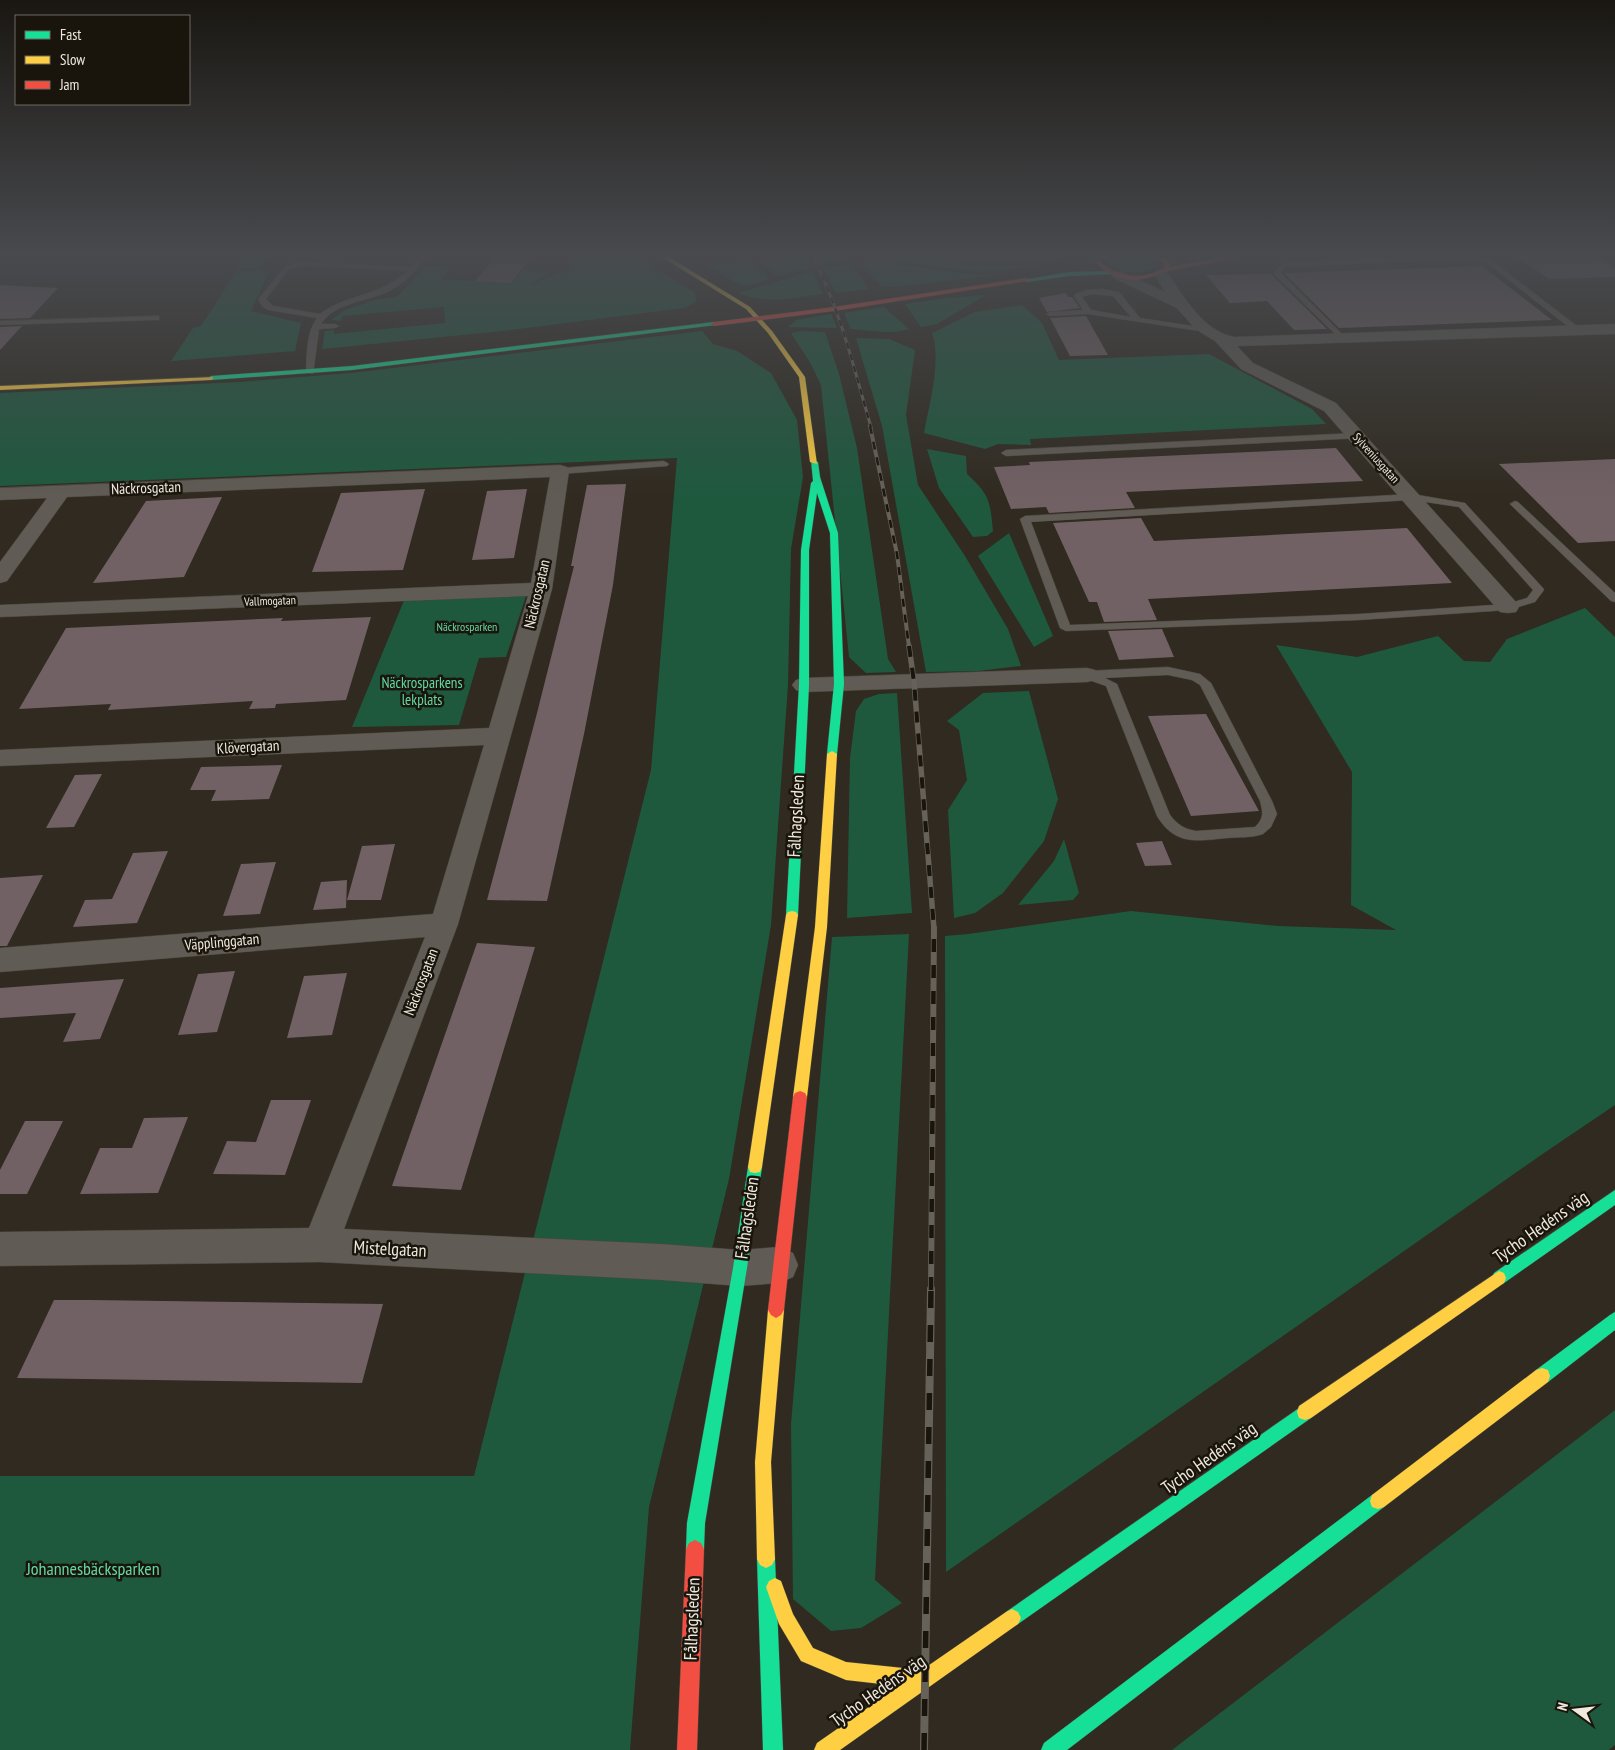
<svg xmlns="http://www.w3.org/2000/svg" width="1615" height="1750" viewBox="0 0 1615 1750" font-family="'PT Sans Narrow',sans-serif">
<rect width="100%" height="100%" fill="#302a20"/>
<g fill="#1e593e">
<path d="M 246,254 L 270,254 L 259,268 L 236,270 Z"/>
<path d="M 572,254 L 633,254 L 695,293 L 696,302 L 684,308 L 502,331 L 322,349 L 325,331 L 334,330 L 334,334 L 445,323 L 444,307 L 342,316 L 341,321 L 331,320 L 345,310 L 375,300 L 397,297 L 427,266 L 451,268 L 442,279 L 512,283 L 523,269 L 551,271 L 530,285 L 571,268 Z"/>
<path d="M 807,254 L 814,266 L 782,276 L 775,275 L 763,263 Z"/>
<path d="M 816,254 L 845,254 L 845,259 L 821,264 Z"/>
<path d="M 909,254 L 974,266 L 1035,265 L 995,272 L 978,272 L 888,260 Z"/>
<path d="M 1120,255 C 1132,254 1148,254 1156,264 L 1155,267 C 1144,275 1116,275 1108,261 L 1114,256 Z"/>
<path d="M 751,262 L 767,275 L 768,280 L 747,286 L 740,285 L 706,265 Z"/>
<path d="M 880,262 L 976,275 L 997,275 L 896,287 L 882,286 L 861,265 L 864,263 Z"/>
<path d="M 851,264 L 869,289 L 836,293 L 823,268 Z"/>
<path d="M 243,270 L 270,270 L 251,311 L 301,323 L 295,351 L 171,361 L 193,328 L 201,326 L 235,274 Z"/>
<path d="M 813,271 L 823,294 C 795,297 766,305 739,293 Z"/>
<path d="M 986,295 L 937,324 L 921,327 L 905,304 L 947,298 Z"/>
<path d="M 1022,305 L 1042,323 L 1059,360 L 1209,354 L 1312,409 L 1326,424 L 1030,439 L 1031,445 L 998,444 L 985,449 L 924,433 C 929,405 942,360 932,333 L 975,312 Z"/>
<path d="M 884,307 L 909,329 C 891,335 870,330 851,329 L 844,313 Z"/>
<path d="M 831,314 L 837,328 L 788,327 L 796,320 Z"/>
<path d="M 702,331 L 713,344 L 737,351 L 771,373 L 797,420 L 803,477 L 791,549 L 788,685 L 771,925 L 729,1179 L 649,1507 L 630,1750 L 0,1750 L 0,1476 L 474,1476 L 651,770 L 677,458 L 0,486 L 0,393 L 240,382 L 351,373 Z"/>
<path d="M 802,331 L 825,332 L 839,374 L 857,448 L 888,659 L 896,672 L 866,673 L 849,657 L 821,385 L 811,364 L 791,333 Z"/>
<path d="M 856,338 L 889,339 L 915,350 L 906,415 L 918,485 L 965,556 L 1008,629 L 1021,666 L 978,671 L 926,672 L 882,426 Z"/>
<path d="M 927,449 L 966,456 L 967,474 C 990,495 990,501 993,531 L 987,536 L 973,537 L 939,488 Z"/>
<path d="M 1009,533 L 1053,636 L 1034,647 L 978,556 Z"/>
<path d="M 527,593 L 506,657 L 479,658 L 459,725 L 352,727 L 405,598 Z"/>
<path d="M 1585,608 L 1615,637 L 1615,1105 L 1544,1153 L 946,1572 L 945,936 L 968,934 L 1131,911 L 1278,926 L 1396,930 L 1351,905 L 1352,772 L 1276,645 L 1357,657 L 1438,636 L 1464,661 L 1490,662 L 1507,639 Z"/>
<path d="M 1029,691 L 1058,799 L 1044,841 L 1003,893 L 975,913 L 954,918 L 948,810 L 967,780 L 959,730 L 947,721 L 983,693 Z"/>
<path d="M 897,693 L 912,913 L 847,918 L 850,758 L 856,711 L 864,699 L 879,694 Z"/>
<path d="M 1064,839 L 1079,893 L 1073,900 L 1018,905 L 1054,861 Z"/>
<path d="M 909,934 L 875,1580 L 902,1603 L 861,1628 L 831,1631 L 793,1599 L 791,1424 L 832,937 Z"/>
<path d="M 1615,1410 L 1615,1745 L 1609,1750 L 1172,1750 Z"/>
</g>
<g fill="#726164">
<path d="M 498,254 L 534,254 L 511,283 L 475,281 Z"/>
<path d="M 1513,254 L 1593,254 L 1615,268 L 1615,277 L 1549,279 Z"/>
<path d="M 1482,266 L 1552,320 L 1339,328 L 1284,273 Z"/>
<path d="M 1269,274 L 1271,274 L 1327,329 L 1294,330 L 1267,301 L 1230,303 L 1206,275 Z"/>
<path d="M 0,285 L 58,288 L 30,318 L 0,319 Z"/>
<path d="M 1066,293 L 1068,297 L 1072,297 L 1080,308 L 1047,312 L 1039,298 Z"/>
<path d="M 1086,316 L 1108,355 L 1070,356 L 1050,318 Z"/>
<path d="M 22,326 L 0,350 L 0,327 Z"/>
<path d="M 1336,448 L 1363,481 L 1126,492 L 1135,508 L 1049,513 L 1046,507 L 1011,509 L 994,467 L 1030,465 L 1029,462 Z"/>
<path d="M 1615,459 L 1615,541 L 1578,543 L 1499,464 Z"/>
<path d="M 626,484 L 613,585 L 584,734 L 547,901 L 487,900 L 536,717 L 574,566 L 571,566 L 587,485 Z"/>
<path d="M 425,489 L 403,570 L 312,572 L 341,493 Z"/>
<path d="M 527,489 L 514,558 L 472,560 L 487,491 Z"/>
<path d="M 222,497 L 184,577 L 93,583 L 146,501 Z"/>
<path d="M 1141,518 L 1154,541 L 1407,528 L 1452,583 L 1148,599 L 1157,620 L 1104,622 L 1097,602 L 1089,602 L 1053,523 Z"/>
<path d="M 371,617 L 346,700 L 276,704 L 275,708 L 249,709 L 253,701 L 108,710 L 111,704 L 19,709 L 66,628 L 283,618 L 281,621 Z"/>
<path d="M 1162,629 L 1174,657 L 1119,660 L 1108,631 Z"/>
<path d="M 1206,714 L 1259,811 L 1191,816 L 1148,716 Z"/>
<path d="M 282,765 L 269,799 L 211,801 L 216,790 L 190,790 L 201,767 Z"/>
<path d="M 102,774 L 74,827 L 46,828 L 75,775 Z"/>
<path d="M 1162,841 L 1172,865 L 1145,866 L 1136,843 Z"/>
<path d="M 395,844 L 381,900 L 347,900 L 362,846 Z"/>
<path d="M 168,851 L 137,923 L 73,927 L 85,900 L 112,899 L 133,853 Z"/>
<path d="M 276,862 L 260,914 L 223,916 L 241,864 Z"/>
<path d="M 43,875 L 7,946 L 0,946 L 0,878 Z"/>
<path d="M 347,880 L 346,908 L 313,910 L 321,882 Z"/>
<path d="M 477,943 L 535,947 L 461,1190 L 392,1186 Z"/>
<path d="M 235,971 L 217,1032 L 178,1035 L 198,974 Z"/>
<path d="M 347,973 L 332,1035 L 287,1038 L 304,976 Z"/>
<path d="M 124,979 L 100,1039 L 63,1042 L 76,1013 L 0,1018 L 0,988 Z"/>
<path d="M 271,1100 L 311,1100 L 285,1175 L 213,1174 L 227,1141 L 256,1142 Z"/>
<path d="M 188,1117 L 158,1193 L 80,1194 L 100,1148 L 132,1148 L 144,1118 Z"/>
<path d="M 25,1121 L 63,1121 L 27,1194 L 0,1194 L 0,1170 Z"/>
<path d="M 54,1300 L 90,1300 L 383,1304 L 362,1383 L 17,1378 Z"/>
</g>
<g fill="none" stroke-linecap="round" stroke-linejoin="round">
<defs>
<g id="lane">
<path d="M 422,254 L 429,254 C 419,267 407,281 393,289 C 371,302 335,301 321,324 L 335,324 L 339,326 L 335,328 L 319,329 L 313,374 L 306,372 C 307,354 306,333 317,318 L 268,310 L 262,306 L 258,299 L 285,267 L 298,262 L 411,267 ZM 301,265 L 407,271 C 380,297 348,293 320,314 L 273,306 L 266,299 L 289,269 Z"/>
<path d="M 952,254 L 974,256 L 1063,254 L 1060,256 L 974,260 Z"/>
<path d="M 1466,254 L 1490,259 L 1582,330 L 1575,332 L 1486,262 L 1466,258 L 1285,267 L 1281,273 L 1345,337 L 1345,341 L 1342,341 L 1273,273 L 1283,263 Z"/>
<path d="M 1102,289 L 1119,292 L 1140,318 L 1206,328 L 1210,330 L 1206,332 L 1088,314 L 1050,316 L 1046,314 L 1050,312 L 1083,310 L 1074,296 L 1075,294 L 1087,290 ZM 1092,294 L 1113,296 L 1131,317 L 1091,310 L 1082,297 Z"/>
<path d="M 159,316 L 159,320 L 156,320 L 0,325 L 0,321 Z"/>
<path d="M 1357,433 L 1360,434 L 1360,438 L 1006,456 L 1001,453 L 1006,450 Z"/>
<path d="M 664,461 L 669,464 L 667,466 L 560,474 L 555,471 L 560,468 Z"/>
<path d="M 1412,494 L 1465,503 L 1543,588 L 1544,590 L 1535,602 L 1508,610 L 1359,620 L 1066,631 L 1060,628 L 1020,519 L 1025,516 ZM 1412,500 L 1459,507 L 1533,590 L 1527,598 L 1507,604 L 1359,614 L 1070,625 L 1031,522 Z"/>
<path d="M 1515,501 L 1518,502 L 1615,593 L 1615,602 L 1611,601 L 1512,506 L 1510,504 Z"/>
<path d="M 1168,667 L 1200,674 L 1211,683 L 1272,801 L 1277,814 L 1271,827 L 1263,834 C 1252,838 1239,837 1227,838 C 1197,841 1175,846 1157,816 L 1106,686 L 1083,678 L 1081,675 L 1087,671 ZM 1168,675 L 1192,680 L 1200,685 L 1260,801 C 1263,813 1264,818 1255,827 L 1196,831 C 1184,829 1177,824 1170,815 L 1117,684 L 1105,678 Z"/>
</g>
<g id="street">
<path d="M 1095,254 L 1109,254 L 1106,259 L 1096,259 Z"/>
<path d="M 1161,270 L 1166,271 C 1183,295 1203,332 1235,337 L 1615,324 L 1615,334 L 1237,346 L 1253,363 L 1336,403 L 1516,602 L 1519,607 L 1516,612 L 1508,613 L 1500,612 L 1324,411 L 1241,369 L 1215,341 L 1200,332 L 1191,324 L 1177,308 L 1113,278 L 1111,275 L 1113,272 L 1123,272 L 1165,292 L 1154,274 L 1156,271 Z"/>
<path d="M 560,465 L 567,467 L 569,471 L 552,589 L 458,924 L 344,1229 L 661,1244 L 740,1250 L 780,1247 L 793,1253 L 798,1265 L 793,1277 L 780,1283 L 740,1286 L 661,1280 L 320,1262 L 0,1266 L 0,1232 L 309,1228 L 425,937 L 0,972 L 0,948 L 433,914 L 484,745 L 0,766 L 0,750 L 489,728 L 528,596 L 0,617 L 0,605 L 531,583 L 550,477 L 67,497 L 7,581 L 0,583 L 0,562 L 47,498 L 0,500 L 0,488 Z"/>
<path d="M 1087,668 L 1095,670 L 1099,675 L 1095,680 L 1087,682 L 804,692 L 796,690 L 792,685 L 796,680 L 804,678 Z"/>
</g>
<g id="fast">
<path d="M 1111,271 L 1113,274 L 1069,276 L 1026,282 L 1023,280 L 1069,272 Z"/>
<path d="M 714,322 L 717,324 L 716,325 L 352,370 L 211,380 L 208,378 L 211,376 L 352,366 Z"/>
<path d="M 811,460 L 818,462 L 820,477 L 838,533 L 844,684 L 837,754 L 832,757 L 827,754 L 834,684 L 830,533 L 817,493 L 809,550 L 809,685 L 798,915 L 796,918 L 788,918 L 786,915 L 799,685 L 801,550 L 811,483 L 813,481 Z"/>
<path d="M 755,1161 L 760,1162 L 762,1167 L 747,1268 L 705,1523 L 704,1549 L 701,1555 L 695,1558 L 689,1555 L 686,1549 L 687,1523 L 733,1268 L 748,1167 L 750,1162 Z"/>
<path d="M 1615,1190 L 1615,1205 L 1504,1283 L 1499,1285 L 1494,1283 L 1492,1278 L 1494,1273 Z"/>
<path d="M 1615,1312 L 1615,1330 L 1548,1382 L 1542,1384 L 1536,1382 L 1534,1376 L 1536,1370 L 1610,1315 Z"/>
<path d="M 1305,1404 L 1311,1406 L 1313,1412 L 1311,1418 L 1018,1624 L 1012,1627 L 1006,1624 L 1003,1618 L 1006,1612 Z"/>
<path d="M 1378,1493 L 1384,1495 L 1386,1501 L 1384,1507 L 1067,1750 L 1041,1750 L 1044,1743 L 1372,1495 Z"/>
<path d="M 766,1550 L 772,1553 L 775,1559 L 783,1750 L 763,1750 L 757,1559 L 760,1553 Z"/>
</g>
<g id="slow">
<path d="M 657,254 L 664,254 L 750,307 L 772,331 L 805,377 L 817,464 L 810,462 L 799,377 L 768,333 L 746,309 Z"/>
<path d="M 213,377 L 213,379 L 211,380 L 0,390 L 0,386 Z"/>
<path d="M 832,751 L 837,754 L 827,927 L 807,1097 L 805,1101 L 800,1103 L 795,1101 L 793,1097 L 815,927 L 827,754 Z"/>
<path d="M 792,911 L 796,912 L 798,915 L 762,1167 L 760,1172 L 755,1173 L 750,1172 L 748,1167 L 786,915 L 788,912 Z"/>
<path d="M 1499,1271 L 1504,1273 L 1506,1278 L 1504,1283 L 1311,1418 L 1305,1420 L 1299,1418 L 1297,1412 L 1299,1406 Z"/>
<path d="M 776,1302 L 781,1305 L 784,1310 L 771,1462 L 775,1559 L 772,1565 L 766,1568 L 760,1565 L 757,1559 L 755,1462 L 768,1310 L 771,1305 Z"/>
<path d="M 1542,1368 L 1548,1370 L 1550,1376 L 1548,1382 L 1384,1507 L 1378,1509 L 1372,1507 L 1370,1501 L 1372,1495 L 1536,1370 Z"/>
<path d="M 775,1578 L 781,1581 L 793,1614 L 813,1648 L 846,1662 L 922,1670 L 1006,1612 L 1012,1609 L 1018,1612 L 1021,1618 L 1018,1624 L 840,1750 L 814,1750 L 817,1743 L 899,1686 L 846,1680 L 801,1661 L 779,1624 L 766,1587 L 769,1581 Z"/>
</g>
<g id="jam">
<path d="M 1146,254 L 1153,254 L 1168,260 L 1170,267 L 1235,254 L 1245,254 C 1232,261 1191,266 1173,270 C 1159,273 1148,280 1132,280 C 1118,279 1105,273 1095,262 L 1100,261 C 1118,279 1143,280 1165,268 L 1163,262 Z"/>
<path d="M 1026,278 L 1028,279 L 1028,281 L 834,311 L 714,326 L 711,324 L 714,322 L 834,307 Z"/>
<path d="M 800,1091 L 805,1093 L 807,1097 L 784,1310 L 781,1315 L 776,1318 L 771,1315 L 768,1310 L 793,1097 L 795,1093 Z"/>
<path d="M 695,1540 L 701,1543 L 704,1549 L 697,1750 L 677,1750 L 686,1549 L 689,1543 Z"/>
</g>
</defs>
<use href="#lane" stroke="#4a463d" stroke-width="1"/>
<use href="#street" stroke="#4a463d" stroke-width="1"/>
<use href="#fast" stroke="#4a463d" stroke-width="1"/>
<use href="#slow" stroke="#4a463d" stroke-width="1"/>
<use href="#jam" stroke="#4a463d" stroke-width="1"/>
<use href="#lane" fill="#605b54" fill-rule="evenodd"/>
<use href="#street" fill="#605b54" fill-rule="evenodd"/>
<use href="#fast" fill="#16e098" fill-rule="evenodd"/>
<use href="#slow" fill="#ffcf43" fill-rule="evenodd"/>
<use href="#jam" fill="#f24e42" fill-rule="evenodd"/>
<defs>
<path id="rail-far4" d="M 811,254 C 840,307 854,369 871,427"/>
<path id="rail-far3" d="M 870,426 L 897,554 L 909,647"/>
<path id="rail-far2" d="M 909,646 L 914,682 L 934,929"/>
<path id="rail-far1" d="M 931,1290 L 934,928"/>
<path id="rail" d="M 924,1750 L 931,1289"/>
</defs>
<use href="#rail-far4" stroke="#666159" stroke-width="3"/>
<use href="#rail-far3" stroke="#666159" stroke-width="4"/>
<use href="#rail-far2" stroke="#666159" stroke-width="5.5"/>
<use href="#rail-far1" stroke="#666159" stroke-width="6"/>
<use href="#rail" stroke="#666159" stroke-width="8"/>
<use href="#rail-far4" stroke="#19150d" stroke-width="2" stroke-dasharray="6" stroke-linecap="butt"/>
<use href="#rail-far3" stroke="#19150d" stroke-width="2.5" stroke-dasharray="8" stroke-linecap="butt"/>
<use href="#rail-far2" stroke="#19150d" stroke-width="4" stroke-dasharray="11" stroke-linecap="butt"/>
<use href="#rail-far1" stroke="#19150d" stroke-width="4.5" stroke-dasharray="13" stroke-linecap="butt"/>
<use href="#rail" stroke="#19150d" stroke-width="5.5" stroke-dasharray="17" stroke-linecap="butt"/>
</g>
<linearGradient id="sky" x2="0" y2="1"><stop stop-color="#1a1712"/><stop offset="0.51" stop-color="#484a4e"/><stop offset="1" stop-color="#484a4e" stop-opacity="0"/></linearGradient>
<rect width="1615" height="499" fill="url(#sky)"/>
<g text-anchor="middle" stroke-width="5" stroke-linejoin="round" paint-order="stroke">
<g font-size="12" fill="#efe8dd" stroke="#19150d">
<text transform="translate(1376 458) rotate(48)" y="4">Sylveniusgatan</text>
<text transform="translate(270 601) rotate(-2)" y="4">Vallmogatan</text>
</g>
<g font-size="12" fill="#60daa3" stroke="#19150d">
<text x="467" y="631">Näckrosparken</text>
</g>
<g font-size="15" fill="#efe8dd" stroke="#19150d">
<text transform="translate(146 488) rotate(-2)" y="5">Näckrosgatan</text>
<text transform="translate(537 594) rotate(-77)" y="5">Näckrosgatan</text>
<text transform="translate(248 747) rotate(-3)" y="5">Klövergatan</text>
<text transform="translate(222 942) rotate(-5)" y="5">Väpplinggatan</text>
<text transform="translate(421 982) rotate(-69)" y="5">Näckrosgatan</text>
</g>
<g font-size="15" fill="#60daa3" stroke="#19150d">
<text x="422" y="688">Näckrosparkens<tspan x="422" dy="17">lekplats</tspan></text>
</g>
<g font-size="18" fill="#efe8dd" stroke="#19150d">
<text transform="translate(796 816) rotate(-87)" y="6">Fålhagsleden</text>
<text transform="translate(747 1218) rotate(-82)" y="6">Fålhagsleden</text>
<text transform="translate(1541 1227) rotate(-35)" y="6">Tycho Hedéns väg</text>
<text transform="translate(390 1249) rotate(3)" y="6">Mistelgatan</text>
<text transform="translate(1209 1458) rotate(-35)" y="6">Tycho Hedéns väg</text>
<text transform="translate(692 1619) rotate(-88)" y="6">Fålhagsleden</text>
<text transform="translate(878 1691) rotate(-35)" y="6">Tycho Hedéns väg</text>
</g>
<g font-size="18" fill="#60daa3" stroke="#19150d">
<text x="93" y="1575">Johannesbäcksparken</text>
</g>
</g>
<rect x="15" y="15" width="175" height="90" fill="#19150d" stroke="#6f6960"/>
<rect x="25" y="31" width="25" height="8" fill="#16e098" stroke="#6f6960"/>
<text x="60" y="40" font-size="15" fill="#efe8dd">Fast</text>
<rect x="25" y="56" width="25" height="8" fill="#ffcf43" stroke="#6f6960"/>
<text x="60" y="65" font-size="15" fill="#efe8dd">Slow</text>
<rect x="25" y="81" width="25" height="8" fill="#f24e42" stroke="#6f6960"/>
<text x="60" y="90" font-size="15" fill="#efe8dd">Jam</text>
<g transform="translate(1575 1710) rotate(285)" stroke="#19150d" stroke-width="4" paint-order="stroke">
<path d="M0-4L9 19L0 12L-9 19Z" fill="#efe8dd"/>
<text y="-8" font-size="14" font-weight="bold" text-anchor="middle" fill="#efe8dd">N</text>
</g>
</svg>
